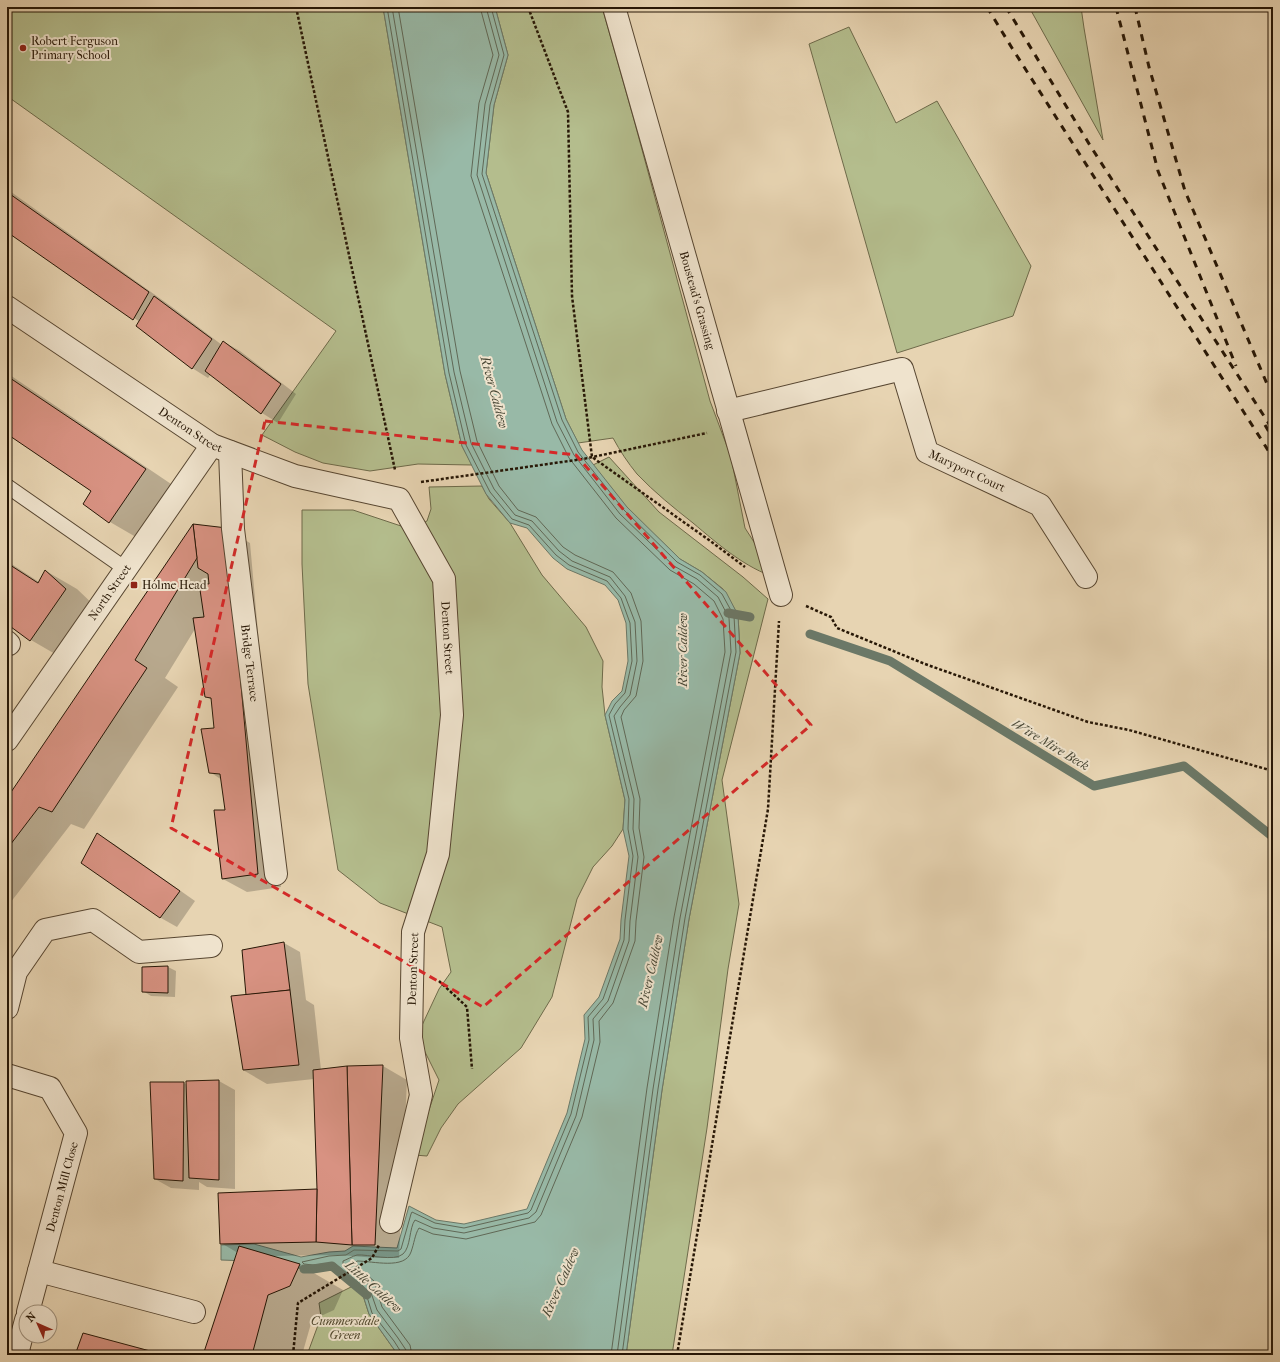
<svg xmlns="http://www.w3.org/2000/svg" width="1280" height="1362" viewBox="0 0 1280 1362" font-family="'IM FELL French Canon',serif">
<rect width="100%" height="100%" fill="#e7d4b2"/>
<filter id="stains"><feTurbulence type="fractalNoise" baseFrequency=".005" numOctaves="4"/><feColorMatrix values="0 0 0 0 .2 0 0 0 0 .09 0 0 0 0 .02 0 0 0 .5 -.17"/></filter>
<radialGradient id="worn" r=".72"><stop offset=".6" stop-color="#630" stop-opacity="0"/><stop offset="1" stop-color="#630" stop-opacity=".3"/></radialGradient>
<g fill="#b4bd8d" stroke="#6e6a4a">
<path d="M 7,7 L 383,7 L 445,374 L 462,446 L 472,465 L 418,464 L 370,471 L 323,463 L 295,452 L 262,435 L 336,331 L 7,96 Z"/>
<path d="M 495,7 L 602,7 L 634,120 L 710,401 L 731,457 L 745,528 L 777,578 C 745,568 718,544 693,523 C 674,508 654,492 637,474 C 628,463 620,451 613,438 L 578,443 L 566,419 L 486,173 L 494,105 L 508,55 Z"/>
<path d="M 1029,7 L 1081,7 L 1084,28 L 1103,140 Z"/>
<path d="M 849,27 L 896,123 L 937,101 L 1031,266 L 1013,316 L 897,353 L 809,44 Z"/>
<path d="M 609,457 L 659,512 L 743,577 L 768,599 L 722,780 L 739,904 L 728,969 L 707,1128 L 672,1355 L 626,1355 L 662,1090 L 689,919 L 740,653 L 738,615 L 723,589 L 702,572 L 680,559 L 627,508 L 593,465 Z"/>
<path d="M 482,486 L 489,499 L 510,523 L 542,575 L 586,627 L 603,661 L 602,687 L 605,715 L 625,800 L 623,829 L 612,846 L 593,867 L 577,899 L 552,997 L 521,1048 L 458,1104 L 441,1128 L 427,1156 L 414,1155 L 439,1080 L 417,1036 L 439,989 L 451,972 L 442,927 L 380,903 L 338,870 L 308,684 L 302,564 L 302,510 L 353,510 L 410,529 L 427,521 L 431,509 L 429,487 Z"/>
<path d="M 355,1285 L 361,1289 L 369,1314 L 398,1355 L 307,1355 L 321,1317 L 319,1303 Z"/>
</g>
<path fill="#98b9a7" stroke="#6b7867" d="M 383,7 L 495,7 L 508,55 L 494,105 L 486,173 L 566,419 L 582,450 L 627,507 L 680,559 L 702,572 L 726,592 L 738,615 L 740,653 L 689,919 L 662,1090 L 626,1355 L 398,1355 L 369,1314 L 361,1289 L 333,1266 L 313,1269 L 298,1268 L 276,1262 L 221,1260 L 221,1245 L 254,1244 L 301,1257 L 329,1252 L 345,1251 L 353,1246 L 397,1248 L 409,1206 L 436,1220 L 464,1224 L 527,1209 L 567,1113 L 585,1039 L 584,1015 L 599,997 L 620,939 L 621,920 L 629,856 L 623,829 L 625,800 L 605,715 L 612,701 L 622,691 L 628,661 L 626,623 L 618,600 L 605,585 L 567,569 L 553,558 L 527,528 L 510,523 L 486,494 L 462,446 L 445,374 Z"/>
<g fill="#0003">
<path d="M 7,189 L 172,307 L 222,345 L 224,342 L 240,351 L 296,394 L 278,423 L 262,413 L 211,374 L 208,378 L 192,368 L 137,326 L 140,322 L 7,231 Z"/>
<path d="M 7,373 L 177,488 L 141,540 L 110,522 L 85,504 L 92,490 L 7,432 Z"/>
<path d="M 193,525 L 226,529 L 250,543 L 281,887 L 247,892 L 223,879 L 226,811 L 222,780 L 210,772 L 215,728 L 212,700 L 206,697 L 195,629 L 165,678 L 178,687 L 84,829 L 71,824 L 7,907 L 7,800 Z"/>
<path d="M 7,561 L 39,582 L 46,571 L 77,589 L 97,608 L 62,658 L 31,640 L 7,622 Z"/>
<path d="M 98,835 L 114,844 L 195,901 L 177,927 L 161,918 L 82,863 Z"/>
<path d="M 284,943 L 300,952 L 306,1000 L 314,1005 L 321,1070 L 347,1067 L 383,1066 L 407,1080 L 399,1258 L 377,1258 L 340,1255 L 271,1256 L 300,1265 L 343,1290 L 334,1310 L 312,1320 L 302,1355 L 204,1355 L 238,1253 L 221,1243 L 318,1190 L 314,1079 L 267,1084 L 243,1070 L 247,996 L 243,951 Z"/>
<path d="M 168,967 L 176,971 L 175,997 L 151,996 L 143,991 Z"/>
<path d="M 219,1081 L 235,1090 L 235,1189 L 207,1187 L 199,1182 L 199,1190 L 171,1188 L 155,1179 L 184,1083 L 187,1085 L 187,1082 Z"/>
<path d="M 7,1318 L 9,1319 L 7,1328 Z"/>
</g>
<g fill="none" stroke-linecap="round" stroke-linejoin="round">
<g stroke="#606856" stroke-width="1">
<path d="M 387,7 L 449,373 L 466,445 L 490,492 L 512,519 L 529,525 L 556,555 L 569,565 L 607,581 L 621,598 L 630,623 L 632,661 L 625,693 L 615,704 L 609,715 L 629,799 L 628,829 L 633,856 L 625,920 L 624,940 L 603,999 L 588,1017 L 589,1040 L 571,1114 L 531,1210 L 528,1213 L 464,1228 L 435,1223 L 412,1212 L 411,1214 L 401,1249 L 398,1251 L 354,1250 L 346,1255 L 329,1256 L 302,1262 L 304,1264 L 313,1265 L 334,1263 L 364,1287 L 372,1313 L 394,1341 L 401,1352 L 401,1355"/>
<path d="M 392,7 L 454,372 L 471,443 L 494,489 L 515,515 L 532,521 L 559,551 L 572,561 L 610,577 L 625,596 L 635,622 L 637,661 L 630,695 L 620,707 L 614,716 L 634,799 L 633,829 L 638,857 L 630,921 L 629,941 L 608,1001 L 593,1019 L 594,1040 L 576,1116 L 536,1212 L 529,1218 L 464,1233 L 433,1228 L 415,1220 C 409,1228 411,1247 403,1254 C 394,1262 368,1254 357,1255 C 353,1256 346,1260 343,1261 L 343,1264 L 368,1284 L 377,1310 L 398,1338 L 406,1350 L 406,1355"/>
<path d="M 398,7 L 460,371 L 477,441 L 499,486 L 518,510 L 536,517 L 563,547 L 575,555 L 613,572 L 631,593 L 641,621 L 643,661 L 636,696 L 624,710 L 621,717 L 640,799 L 639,828 L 644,857 L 636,921 L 635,941 L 613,1003 L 599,1021 L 600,1042 L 582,1117 L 541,1215 L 535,1222 L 466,1239 L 433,1234 L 419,1228 C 415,1234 414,1244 411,1252 C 405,1270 373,1261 357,1261 L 355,1263 L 355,1265 L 374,1281 L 382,1307 L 410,1345 L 412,1355"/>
<path d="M 480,7 L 493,55 L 479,103 L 471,176 L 552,424 L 569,458 L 616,518 L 670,570 L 694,584 L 714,601 L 723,619 L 725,652 L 674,917 L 647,1088 L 611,1355"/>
<path d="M 486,7 L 499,55 L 485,104 L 477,175 L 557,422 L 574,455 L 620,514 L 674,566 L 697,579 L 718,597 L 729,618 L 731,652 L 680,918 L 653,1089 L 617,1355"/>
<path d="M 491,7 L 504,55 L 490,105 L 482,174 L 562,420 L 578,452 L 624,510 L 677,562 L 700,575 L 722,594 L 734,616 L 736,652 L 685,918 L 658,1089 L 622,1355"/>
</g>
<g stroke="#6b7867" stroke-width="9">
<path d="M 728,613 L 750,617"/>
<path d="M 810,634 L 890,661 L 1094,786 L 1184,766 L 1273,837"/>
<path d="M 304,1269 L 313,1269 L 332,1266 L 367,1295"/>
</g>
</g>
<g fill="#d89282" stroke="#271706">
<path d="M 7,192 L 149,292 L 133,320 L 7,232 Z"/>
<path d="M 154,296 L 212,339 L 192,369 L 136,326 Z"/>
<path d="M 223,341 L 281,384 L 261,414 L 205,371 Z"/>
<path d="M 7,376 L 146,469 L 109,523 L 83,504 L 91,491 L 7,434 Z"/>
<path d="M 193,524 L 227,528 L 258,874 L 222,879 L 214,810 L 225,810 L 220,774 L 209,773 L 201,729 L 214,728 L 211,698 L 205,697 L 193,618 L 204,617 L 199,583 L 209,584 L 208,574 L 198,568 Z"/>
<path d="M 193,524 L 197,558 L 135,660 L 147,668 L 52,812 L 39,807 L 7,849 L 7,798 Z"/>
<path d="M 7,563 L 38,583 L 45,570 L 66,589 L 30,641 L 7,624 Z"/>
<path d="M 97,833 L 180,891 L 160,918 L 81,863 Z"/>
<path d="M 284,942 L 290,990 L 246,995 L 242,950 Z"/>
<path d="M 168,966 L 168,993 L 142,992 L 142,967 Z"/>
<path d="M 290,990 L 299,1065 L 243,1070 L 231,996 Z"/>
<path d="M 383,1065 L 375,1245 L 352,1245 L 347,1066 Z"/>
<path d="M 347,1066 L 352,1245 L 316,1242 L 317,1189 L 313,1070 Z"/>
<path d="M 219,1080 L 219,1180 L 189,1178 L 186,1081 Z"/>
<path d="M 150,1082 L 184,1082 L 183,1181 L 154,1179 Z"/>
<path d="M 317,1189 L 316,1242 L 220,1244 L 218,1193 Z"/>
<path d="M 239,1246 L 300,1264 L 290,1286 L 268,1295 L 252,1355 L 203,1355 Z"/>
<path d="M 83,1333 L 165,1355 L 75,1355 Z"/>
</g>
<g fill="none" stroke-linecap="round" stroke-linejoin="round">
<defs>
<path id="lane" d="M 7,486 L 126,569"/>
<g id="street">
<path id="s1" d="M 614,7 L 781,595"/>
<path id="s2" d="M 7,307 L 212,445 L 295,476 L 399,499 L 444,579 L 452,715 L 438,854 L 413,932 L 411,1038 L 421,1095 L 391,1222"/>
<path id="s3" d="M 728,411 L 902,369 L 927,452 L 1040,505 L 1086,577"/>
<path id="s4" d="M 230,452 L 233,529 L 276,874"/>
<path d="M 7,642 L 9,644"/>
<path id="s5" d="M 7,740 L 212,445"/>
<path d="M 7,1008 L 16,972 L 45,930 L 93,920 L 139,952 L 211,946"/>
<path d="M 7,1075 L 50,1088 L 76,1133 L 28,1312"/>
<path d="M 39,1271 L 194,1312"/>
<path d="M 20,1355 L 18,1350 L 26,1320"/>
</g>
</defs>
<use href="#lane" stroke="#574631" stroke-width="16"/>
<use href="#street" stroke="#574631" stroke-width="24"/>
<g stroke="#271706" stroke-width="2.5" stroke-dasharray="3 2" stroke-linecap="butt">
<path d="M 296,7 L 395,470"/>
<path d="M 528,7 L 568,112 L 572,296 L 592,457 L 709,540 L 745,567"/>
<path d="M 421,482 L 583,459 L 707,433"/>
<path d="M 806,606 L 831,617 L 837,628 L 925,664 L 1088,722 L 1129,730 L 1273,771"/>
<path d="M 439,981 L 467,1007 L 472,1069"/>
<path d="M 293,1355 L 298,1303 L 372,1258 L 379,1245"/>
<path d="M 677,1355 L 768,809 L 779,621"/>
</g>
<use href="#lane" stroke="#efe3cd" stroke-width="14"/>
<use href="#street" stroke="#efe3cd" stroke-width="22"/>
<g stroke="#271706" stroke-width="3" stroke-dasharray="7 7" stroke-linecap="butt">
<path d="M 987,7 L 1012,48 L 1273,458"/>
<path d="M 1006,7 L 1091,147 L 1273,430"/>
<path d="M 1116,7 L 1158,171 L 1236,366"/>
<path d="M 1135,7 L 1149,67 L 1185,191 L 1273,398"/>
<path d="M 1265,425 L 1273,439"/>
</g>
</g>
<path fill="none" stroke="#d62828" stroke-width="3" stroke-dasharray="8 5" stroke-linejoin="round" d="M 265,421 L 576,455 L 811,725 L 483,1007 L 171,828 Z"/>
<g fill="#8f2418" stroke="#efe3cd" stroke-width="1.5">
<circle cx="23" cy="48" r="4"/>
<rect x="130" y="581" width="8" height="8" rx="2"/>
</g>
<g text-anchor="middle" stroke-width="4" stroke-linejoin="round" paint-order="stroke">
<g font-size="12" fill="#271706" stroke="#efe3cd" text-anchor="start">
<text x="31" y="45">Robert Ferguson<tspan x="31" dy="14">Primary School</tspan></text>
<text x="142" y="589">Holme Head</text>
</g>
<g font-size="12" fill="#271706" stroke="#efe3cd">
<text dy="4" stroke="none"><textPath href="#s1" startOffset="305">Boustead's Grassing</textPath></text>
<text dy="4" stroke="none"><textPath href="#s2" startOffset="221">Denton Street</textPath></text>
<text dy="4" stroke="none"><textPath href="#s3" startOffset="310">Maryport Court</textPath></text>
<text dy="4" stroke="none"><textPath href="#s5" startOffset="180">North Street</textPath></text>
<text dy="4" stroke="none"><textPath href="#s2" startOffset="593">Denton Street</textPath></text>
<text dy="4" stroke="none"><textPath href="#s4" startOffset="212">Bridge Terrace</textPath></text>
<text transform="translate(413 969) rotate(-88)" y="4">Denton Street</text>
<text transform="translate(62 1187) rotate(-75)" y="4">Denton Mill Close</text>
</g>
<g font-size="12" font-style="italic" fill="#51492e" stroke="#efe3cd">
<text x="345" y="1325">Cummersdale<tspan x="345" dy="14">Green</tspan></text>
</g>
<g font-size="13" font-style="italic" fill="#494836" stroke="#efe3cd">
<text transform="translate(495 392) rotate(75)" y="5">River Caldew</text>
<text transform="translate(682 650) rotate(-90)" y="5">River Caldew</text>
<text transform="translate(1051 744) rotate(31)" y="5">Wire Mire Beck</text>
<text transform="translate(650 971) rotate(-77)" y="5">River Caldew</text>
<text transform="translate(560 1282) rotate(-66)" y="5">River Caldew</text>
<text transform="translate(374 1286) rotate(42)" y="5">Little Caldew</text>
</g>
</g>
<rect width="1280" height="1362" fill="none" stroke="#e7d4b2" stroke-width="24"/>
<rect x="8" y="8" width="1264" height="1346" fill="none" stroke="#271706" stroke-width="2"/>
<rect x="12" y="12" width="1256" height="1338" fill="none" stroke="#271706"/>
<g transform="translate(38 1324) rotate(315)"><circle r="19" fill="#efe3cd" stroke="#9f917d"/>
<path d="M0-3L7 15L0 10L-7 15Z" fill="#8f2418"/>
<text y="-6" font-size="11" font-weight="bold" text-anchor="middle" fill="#271706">N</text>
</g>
<rect width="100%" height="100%" filter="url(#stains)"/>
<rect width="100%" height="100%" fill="url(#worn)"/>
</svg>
